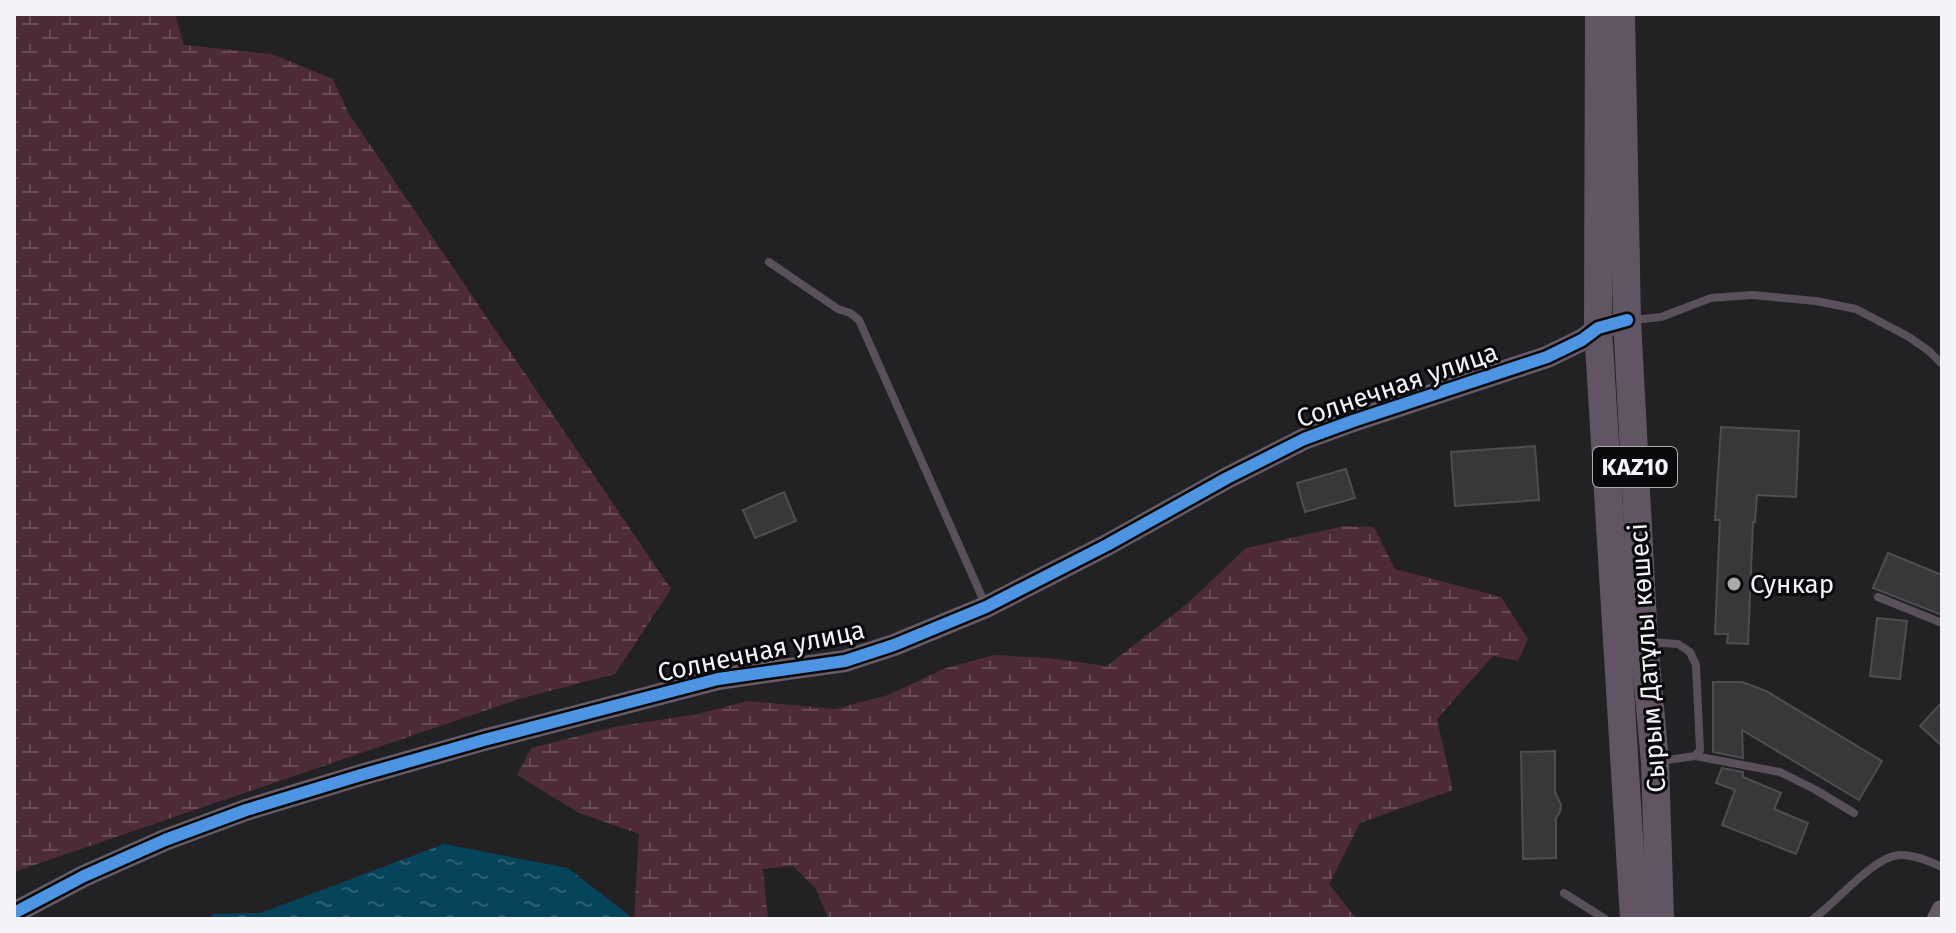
<svg xmlns="http://www.w3.org/2000/svg" width="1956" height="933" viewBox="0 0 1956 933" font-family="'Fira Sans',sans-serif">
<defs>
<pattern id="wetland-marsh" width="20" height="14" patternUnits="userSpaceOnUse" patternTransform="scale(2)"><rect width="20" height="14" fill="#4d2b38"/><path d="M1 5h8M5 5V1M11 12h8M15 12V8" fill="none" stroke="#674a56"/></pattern>
<pattern id="water-ripples" width="26" height="14" patternUnits="userSpaceOnUse" patternTransform="scale(2)"><rect width="26" height="14" fill="#06445b"/><path d="M2 4q2-2 4 0t4 0M15 11q2-2 4 0t4 0" fill="none" stroke="#2b5f73"/></pattern>
</defs>
<rect width="100%" height="100%" fill="#222124"/>
<g fill="url(#wetland-marsh)">
<path d="M 14,14 L 175,14 L 184,45 L 272,54 L 333,79 L 349,114 L 671,589 L 615,674 L 519,699 L 14,872 Z"/>
<path d="M 1344,526 L 1374,527 L 1395,569 L 1501,597 L 1528,639 L 1518,661 L 1493,656 L 1437,719 L 1453,790 L 1360,823 L 1329,884 L 1357,919 L 829,919 L 815,888 L 793,866 L 763,869 L 768,919 L 634,919 L 639,834 L 579,813 L 517,775 L 531,748 L 614,727 L 698,714 L 747,701 L 835,709 L 888,695 L 946,668 L 994,655 L 1048,658 L 1107,666 L 1188,603 L 1246,548 Z"/>
</g>
<path fill="url(#water-ripples)" d="M 444,844 L 568,868 L 634,919 L 215,919 L 211,914 L 261,913 Z"/>
<g fill="#38383a" stroke="#4e4e50" stroke-width="2">
<path d="M 1721,427 L 1799,431 L 1796,497 L 1757,495 L 1755,522 L 1753,522 L 1748,644 L 1727,643 L 1728,634 L 1715,634 L 1720,520 L 1715,520 Z"/>
<path d="M 1535,446 L 1539,500 L 1455,506 L 1451,452 Z"/>
<path d="M 1346,469 L 1355,498 L 1305,512 L 1297,483 Z"/>
<path d="M 784,492 L 796,521 L 755,538 L 743,510 Z"/>
<path d="M 1888,553 L 1942,575 L 1942,615 L 1873,588 Z"/>
<path d="M 1877,618 L 1907,621 L 1900,679 L 1870,676 Z"/>
<path d="M 1713,682 L 1742,682 L 1766,691 L 1882,761 L 1859,800 L 1742,730 L 1743,758 L 1713,752 Z"/>
<path d="M 1942,702 L 1942,746 L 1920,726 Z"/>
<path d="M 1555,751 L 1555,792 L 1561,805 L 1560,812 L 1556,818 L 1556,858 L 1523,859 L 1521,752 Z"/>
<path d="M 1722,768 L 1743,772 L 1743,777 L 1781,793 L 1774,809 L 1808,823 L 1796,854 L 1722,825 L 1735,790 L 1716,783 Z"/>
</g>
<g fill="none" stroke-linecap="round" stroke-linejoin="round">
<g stroke="#5a505b" stroke-width="8">
<path d="M 769,262 L 838,309 L 850,313 L 859,320 L 986,606"/>
<path d="M 1633,320 L 1661,317 L 1711,298 L 1752,295 L 1816,301 L 1856,309 L 1909,337 L 1929,351 L 1942,364"/>
<path d="M 1878,597 L 1942,623"/>
<path d="M 1649,642 L 1678,644 L 1690,652 L 1696,665 L 1700,750 L 1695,756 L 1660,761"/>
<path d="M 1695,756 L 1780,772 L 1816,790 L 1854,813"/>
<path d="M 1564,893 L 1605,919"/>
<path d="M 1813,919 C 1836,903 1873,857 1899,855 C 1913,854 1929,861 1942,867"/>
</g>
<g stroke="#675b68" stroke-width="22">
<path d="M 14,913 L 84,876 L 165,840 L 246,810 L 361,775 L 484,740 L 718,679 L 845,661 L 894,645 L 986,607 L 1107,545 L 1227,478 L 1304,439 L 1353,421 L 1547,357 L 1582,340 L 1598,328 L 1610,325"/>
<path d="M 1938,919 L 1942,911"/>
</g>
<g stroke="#625563" stroke-width="28">
<path d="M 1599,14 L 1598,328 L 1634,919"/>
<path d="M 1621,14 L 1627,320 L 1644,641 L 1655,762 L 1660,919"/>
</g>
<defs>
<path id="cycleway" d="M 14,913 L 84,876 L 165,840 L 246,810 L 361,775 L 484,740 L 718,679 L 845,661 L 894,645 L 986,607 L 1107,545 L 1227,478 L 1304,439 L 1353,421 L 1547,357 L 1582,340 L 1598,328 L 1627,320"/>
</defs>
<use href="#cycleway" stroke="#0a0a0c" stroke-width="17"/>
<use href="#cycleway" stroke="#4d94e3" stroke-width="12"/>
</g>
<circle fill="#aaaaad" stroke="#0a0a0c" stroke-width="3" cx="1734" cy="584" r="8"/>
<g text-anchor="middle" stroke-width="6" stroke-linejoin="round" paint-order="stroke">
<rect fill="#0a0a0c" stroke="#aeadb0" stroke-width="2" x="1593" y="447" width="84" height="40" rx="6"/>
<g font-size="24" font-weight="bold" fill="#f4f3f7">
<text x="1635" y="475">KAZ10</text>
</g>
<g font-size="26" fill="#f4f3f7" stroke="#0a0a0c">
<text transform="translate(1397 385) rotate(-19)" y="9">Солнечная улица</text>
<text transform="translate(761 651) rotate(-12)" y="9">Солнечная улица</text>
<text transform="translate(1647 658) rotate(-94)" y="9">Сырым Датұлы көшесі</text>
</g>
<g font-size="26" fill="#f4f3f7" stroke="#0a0a0c" text-anchor="start">
<text x="1750" y="593">Сункар</text>
</g>
</g>
<rect width="1956" height="933" fill="none" stroke="#f4f3f7" stroke-width="32"/>
</svg>
